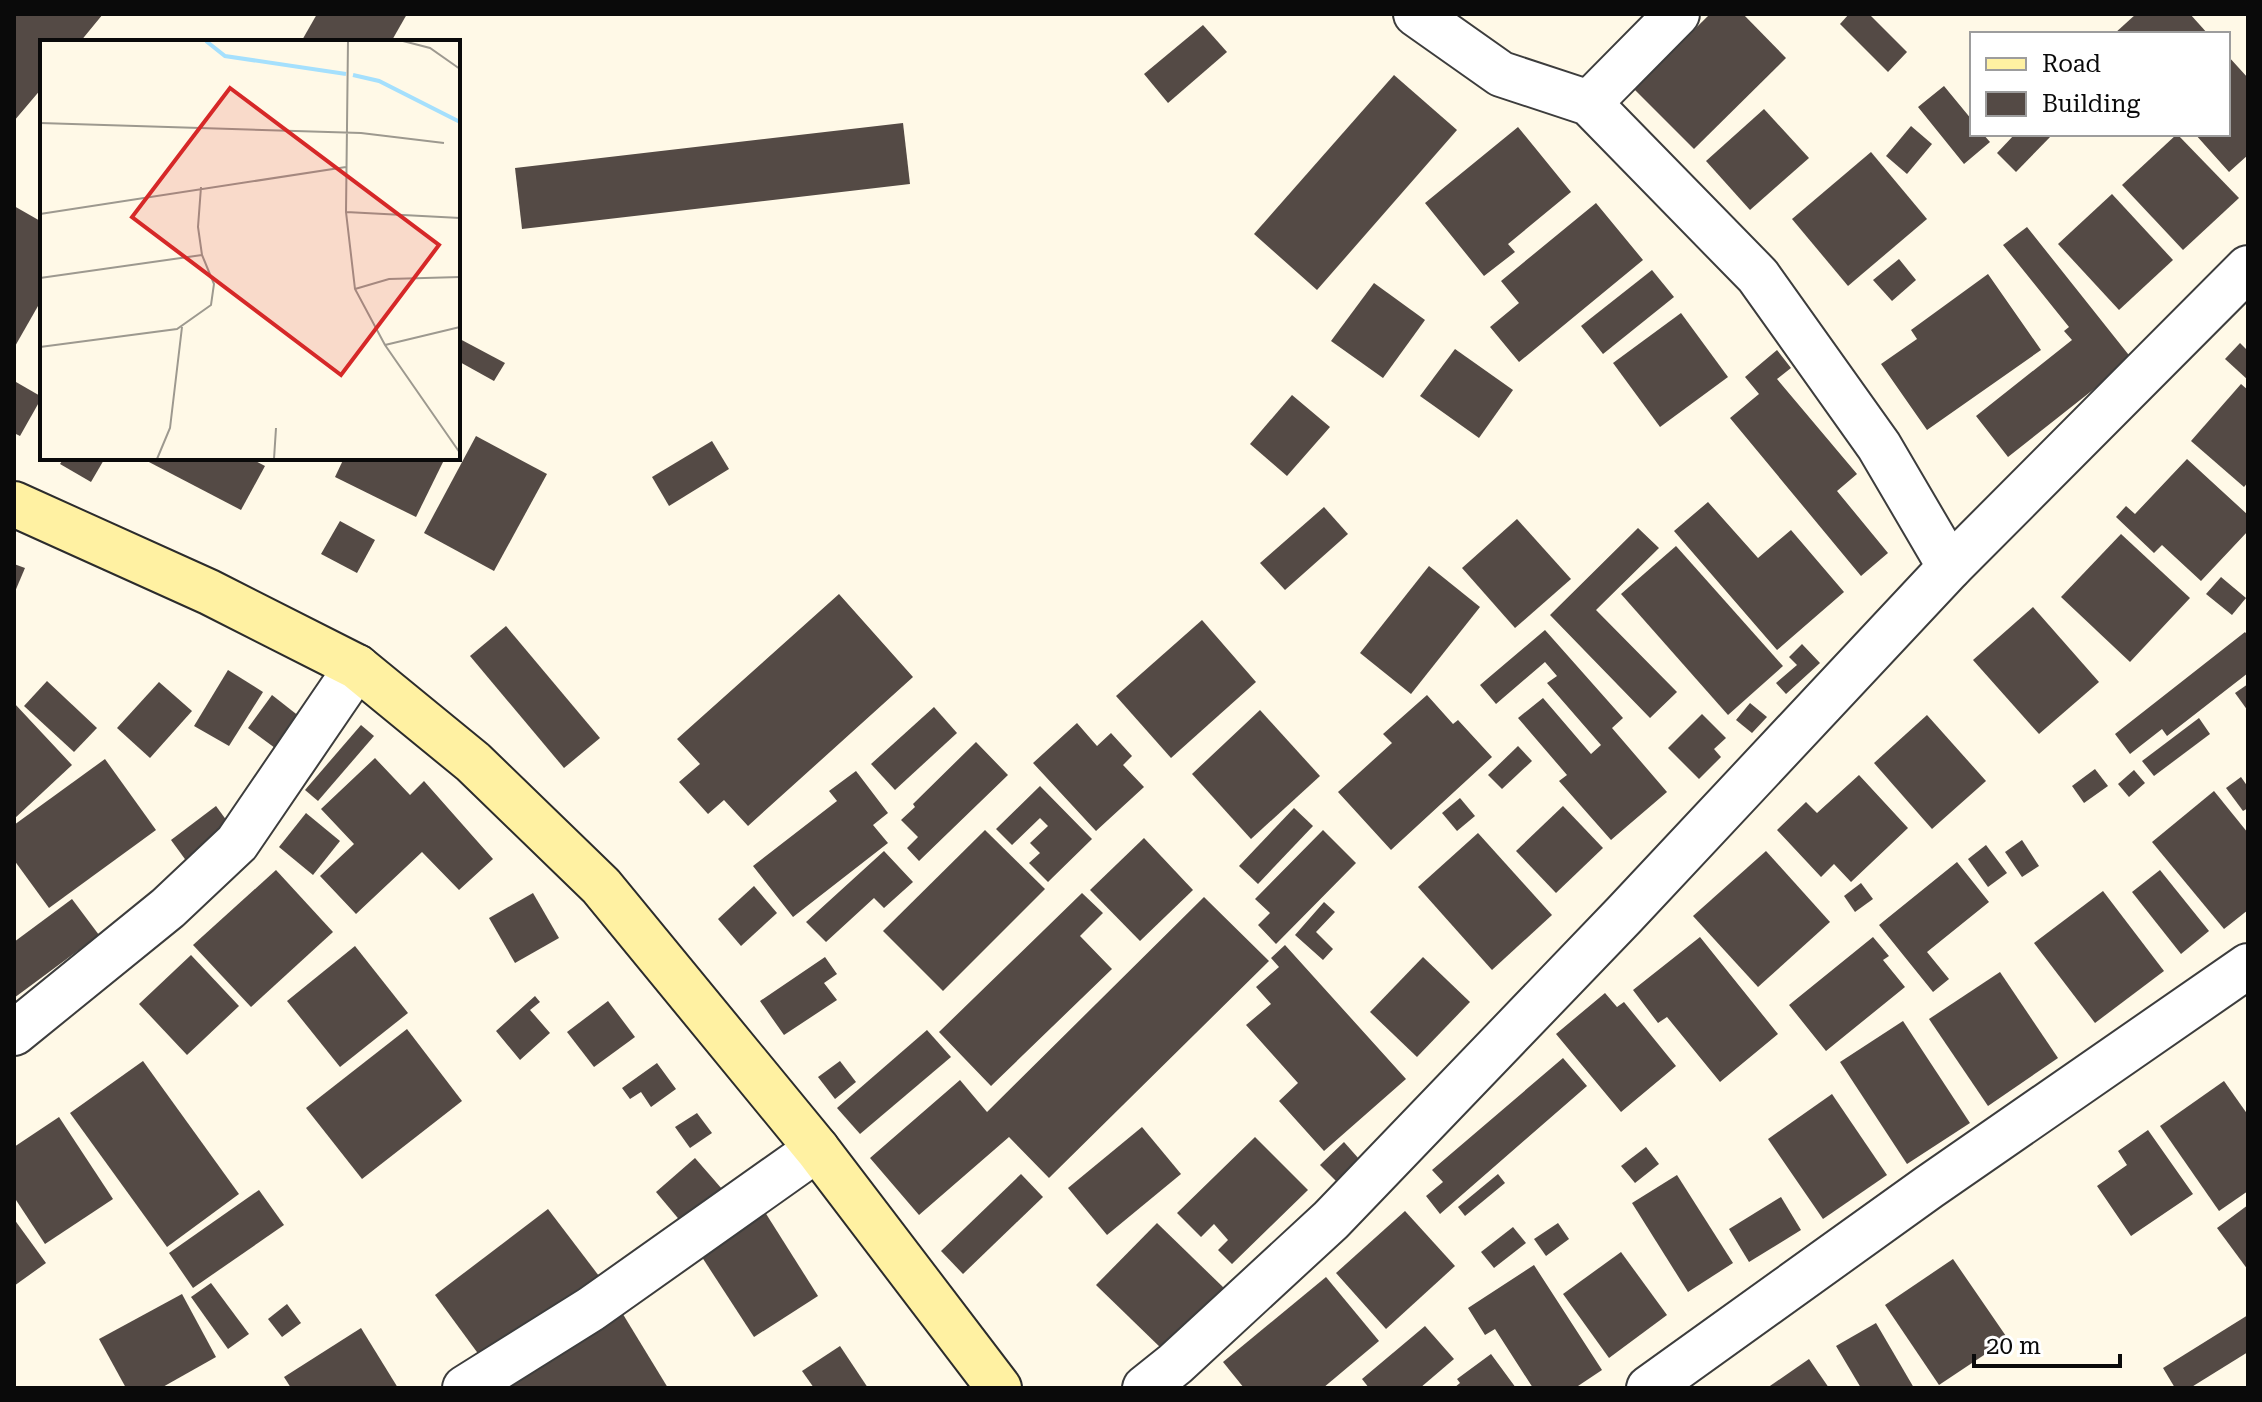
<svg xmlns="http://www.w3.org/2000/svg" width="2262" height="1402" viewBox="0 0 2262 1402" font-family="'Roboto Serif',serif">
<rect width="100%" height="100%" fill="#fff9e7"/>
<g fill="#544a45">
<path d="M 14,14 L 103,14 L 80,42 L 42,42 L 42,88 L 14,121 Z"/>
<path d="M 317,14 L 407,14 L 391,42 L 301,42 Z"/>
<path d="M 1710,14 L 1743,14 L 1786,58 L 1694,149 L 1634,89 Z"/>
<path d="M 1849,14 L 1869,14 L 1907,52 L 1888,72 L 1840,24 Z"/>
<path d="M 2136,14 L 2190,14 L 2208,34 L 2114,34 Z"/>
<path d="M 1203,25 L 1227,52 L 1168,103 L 1144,74 Z"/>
<path d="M 2228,56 L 2248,78 L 2248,155 L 2229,172 L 2195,134 L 2228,134 Z"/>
<path d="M 1394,75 L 1457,130 L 1317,290 L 1254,234 Z"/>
<path d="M 1944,86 L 1972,120 L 1972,134 L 1983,134 L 1990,142 L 1964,164 L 1918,107 Z"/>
<path d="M 1764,109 L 1809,158 L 1750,210 L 1706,161 Z"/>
<path d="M 903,123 L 910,184 L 522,229 L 515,168 Z"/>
<path d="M 1911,126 L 1932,144 L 1907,174 L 1886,156 Z"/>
<path d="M 1518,127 L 1571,192 L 1508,244 L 1515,252 L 1484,276 L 1425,203 Z"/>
<path d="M 2015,134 L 2053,134 L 2016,172 L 1997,153 Z"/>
<path d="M 2177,134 L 2239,198 L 2183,250 L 2122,185 Z"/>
<path d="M 1871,152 L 1927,219 L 1848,286 L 1792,219 Z"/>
<path d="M 2112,194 L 2173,260 L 2119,310 L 2058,244 Z"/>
<path d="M 1596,203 L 1643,260 L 1519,362 L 1490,327 L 1519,303 L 1501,281 Z"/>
<path d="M 14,206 L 42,222 L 42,299 L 14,348 Z"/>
<path d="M 2027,227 L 2132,359 L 2008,457 L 1976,416 L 2072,340 L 2064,331 L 2069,327 L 2003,245 Z"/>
<path d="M 1899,259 L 1916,280 L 1892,301 L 1873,280 Z"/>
<path d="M 1652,270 L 1674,297 L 1603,354 L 1581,326 Z"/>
<path d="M 1988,274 L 2041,350 L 1927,430 L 1881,364 L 1917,339 L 1911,330 Z"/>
<path d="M 1374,283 L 1425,320 L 1383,378 L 1331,341 Z"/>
<path d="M 1681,313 L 1728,377 L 1660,427 L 1613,363 Z"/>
<path d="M 458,338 L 505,363 L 494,381 L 458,361 Z"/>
<path d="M 2240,343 L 2248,351 L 2248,380 L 2225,359 Z"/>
<path d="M 1455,349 L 1513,390 L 1479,438 L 1420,396 Z"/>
<path d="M 1777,350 L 1791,368 L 1777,379 L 1857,474 L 1837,491 L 1888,553 L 1861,576 L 1730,418 L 1759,394 L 1745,377 Z"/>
<path d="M 16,382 L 42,397 L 20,436 L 14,433 L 14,386 Z"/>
<path d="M 2241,384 L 2248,390 L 2248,482 L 2244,487 L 2191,441 Z"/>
<path d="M 1292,395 L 1330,427 L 1287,476 L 1250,444 Z"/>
<path d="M 476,436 L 547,474 L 494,571 L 424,533 Z"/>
<path d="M 712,441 L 729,469 L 669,506 L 652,477 Z"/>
<path d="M 64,458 L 105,458 L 91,482 L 60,464 Z"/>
<path d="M 148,458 L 250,458 L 265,466 L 241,510 L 147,461 Z"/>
<path d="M 344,458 L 445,458 L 416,517 L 335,477 Z"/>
<path d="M 2187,459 L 2248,515 L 2248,531 L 2201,581 L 2162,545 L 2154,553 L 2116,517 L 2126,506 L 2135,514 Z"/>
<path d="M 1708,502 L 1758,558 L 1791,530 L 1844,592 L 1777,650 L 1674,531 Z"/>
<path d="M 1324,507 L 1348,534 L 1285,590 L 1260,563 Z"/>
<path d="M 1517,519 L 1571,579 L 1515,628 L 1462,568 Z"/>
<path d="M 340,521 L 375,540 L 357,573 L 321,554 Z"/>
<path d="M 1638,528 L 1659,548 L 1596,610 L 1677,692 L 1650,718 L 1550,615 Z"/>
<path d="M 2121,534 L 2190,598 L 2130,662 L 2061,597 Z"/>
<path d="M 1676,546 L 1783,666 L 1728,715 L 1621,594 Z"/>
<path d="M 14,564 L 25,568 L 14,594 Z"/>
<path d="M 1429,566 L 1480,607 L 1411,694 L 1360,653 Z"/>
<path d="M 2221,577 L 2246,598 L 2232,615 L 2206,594 Z"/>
<path d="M 839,594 L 913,677 L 748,826 L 724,800 L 708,814 L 679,782 L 700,764 L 677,739 Z"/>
<path d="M 2033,607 L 2099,682 L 2039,734 L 1973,660 Z"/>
<path d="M 1202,620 L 1256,682 L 1171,758 L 1116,696 Z"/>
<path d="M 506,626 L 600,738 L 564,768 L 470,656 Z"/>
<path d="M 1545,630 L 1623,718 L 1612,728 L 1667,792 L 1611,840 L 1559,781 L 1567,775 L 1518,718 L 1543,698 L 1591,754 L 1601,745 L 1547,683 L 1557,676 L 1545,662 L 1496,704 L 1480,685 Z"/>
<path d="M 2245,632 L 2248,636 L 2248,673 L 2167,736 L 2162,729 L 2130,754 L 2115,734 Z"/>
<path d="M 1802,644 L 1820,663 L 1786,694 L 1776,683 L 1797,665 L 1789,657 Z"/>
<path d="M 228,670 L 263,692 L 229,746 L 194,726 Z"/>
<path d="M 47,681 L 97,728 L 74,752 L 24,706 Z"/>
<path d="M 159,682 L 192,711 L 150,758 L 117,728 Z"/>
<path d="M 2248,684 L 2248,711 L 2235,693 Z"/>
<path d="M 272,695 L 300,717 L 275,748 L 248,728 Z"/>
<path d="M 1427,695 L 1453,724 L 1458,720 L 1492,757 L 1391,850 L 1338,792 L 1392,743 L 1383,734 Z"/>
<path d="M 14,703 L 72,765 L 14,819 Z"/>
<path d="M 1750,703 L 1767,717 L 1752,733 L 1736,720 Z"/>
<path d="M 934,707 L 957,733 L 895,790 L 871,764 Z"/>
<path d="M 1260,710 L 1320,776 L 1251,839 L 1192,774 Z"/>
<path d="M 1702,714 L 1726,738 L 1714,749 L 1721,757 L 1699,779 L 1668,748 Z"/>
<path d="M 1927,715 L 1986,781 L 1932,829 L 1874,763 Z"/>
<path d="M 2199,718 L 2210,734 L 2154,776 L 2142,761 Z"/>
<path d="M 1077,723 L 1097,746 L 1111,733 L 1132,756 L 1123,765 L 1144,787 L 1096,831 L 1033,763 Z"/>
<path d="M 361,725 L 374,736 L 318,801 L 305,790 Z"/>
<path d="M 976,742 L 1008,775 L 919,861 L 907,848 L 918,837 L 901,820 L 915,807 L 913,804 Z"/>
<path d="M 1518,746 L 1532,761 L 1502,789 L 1488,775 Z"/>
<path d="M 375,758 L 410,795 L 424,781 L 493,859 L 459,890 L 422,852 L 356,914 L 320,876 L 354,844 L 321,809 Z"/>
<path d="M 105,759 L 156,830 L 49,908 L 14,860 L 14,825 Z"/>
<path d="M 2095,769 L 2108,786 L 2084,803 L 2072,786 Z"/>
<path d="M 2134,770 L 2145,783 L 2129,797 L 2118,784 Z"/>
<path d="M 856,771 L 888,813 L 873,825 L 888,843 L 793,917 L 753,866 L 837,801 L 829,791 Z"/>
<path d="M 1859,775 L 1908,828 L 1851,882 L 1834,864 L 1821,877 L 1777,830 L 1806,802 L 1817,813 Z"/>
<path d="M 2241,777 L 2248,787 L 2248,808 L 2243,811 L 2226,788 Z"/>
<path d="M 1040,786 L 1092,839 L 1048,882 L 1029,863 L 1040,853 L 1030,843 L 1048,826 L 1040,818 L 1012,845 L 996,829 Z"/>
<path d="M 2214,791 L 2248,833 L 2248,910 L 2224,929 L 2152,842 Z"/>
<path d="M 1460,798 L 1475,816 L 1457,831 L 1442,813 Z"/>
<path d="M 216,806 L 235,832 L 190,866 L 171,840 Z"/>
<path d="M 1563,806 L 1603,848 L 1556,893 L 1516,851 Z"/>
<path d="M 1294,808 L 1313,826 L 1258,884 L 1239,866 Z"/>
<path d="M 306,813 L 340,841 L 313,875 L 279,847 Z"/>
<path d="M 985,830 L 1045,889 L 943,991 L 883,931 Z"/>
<path d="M 1323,830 L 1356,863 L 1276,944 L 1258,925 L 1270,913 L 1255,899 Z"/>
<path d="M 1478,833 L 1552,915 L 1492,970 L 1418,887 Z"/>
<path d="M 1144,838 L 1193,890 L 1140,941 L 1090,890 Z"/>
<path d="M 2022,840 L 2039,866 L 2022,877 L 2005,852 Z"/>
<path d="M 1986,845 L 2007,873 L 1988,887 L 1968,859 Z"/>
<path d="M 884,851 L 913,882 L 884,908 L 874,898 L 826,942 L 806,922 Z"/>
<path d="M 1766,851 L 1830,922 L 1758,987 L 1693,916 Z"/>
<path d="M 1957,862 L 1989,902 L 1927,952 L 1949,979 L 1933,992 L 1879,925 Z"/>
<path d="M 276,870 L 333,932 L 251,1007 L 193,945 Z"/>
<path d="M 2160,870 L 2209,931 L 2181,954 L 2132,892 Z"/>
<path d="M 1861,883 L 1873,899 L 1855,912 L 1844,896 Z"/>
<path d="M 754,886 L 777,913 L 741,946 L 718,919 Z"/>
<path d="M 2103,891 L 2164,971 L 2095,1023 L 2034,943 Z"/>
<path d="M 533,893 L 559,938 L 515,963 L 489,918 Z"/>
<path d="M 1082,893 L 1103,913 L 1080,936 L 1112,969 L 991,1086 L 939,1032 Z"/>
<path d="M 1204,897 L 1269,961 L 1049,1178 L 1009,1137 L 919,1215 L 870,1158 L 960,1080 L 987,1112 Z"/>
<path d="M 72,899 L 99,935 L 14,998 L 14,942 Z"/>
<path d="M 1324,902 L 1335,912 L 1316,932 L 1333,949 L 1323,960 L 1295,935 Z"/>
<path d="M 1700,937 L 1778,1034 L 1720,1082 L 1667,1017 L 1658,1023 L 1633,990 Z"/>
<path d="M 1873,937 L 1889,956 L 1883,960 L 1905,987 L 1826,1051 L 1789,1005 Z"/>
<path d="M 1285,945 L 1406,1079 L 1324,1151 L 1279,1101 L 1298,1083 L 1246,1025 L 1271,1004 L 1256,987 L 1279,967 L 1271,958 Z"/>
<path d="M 355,946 L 408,1013 L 340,1067 L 287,1001 Z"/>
<path d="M 191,955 L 239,1006 L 187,1055 L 139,1004 Z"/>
<path d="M 825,957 L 837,974 L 824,983 L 837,1000 L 784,1035 L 760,1001 Z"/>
<path d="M 1423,957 L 1470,1002 L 1417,1057 L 1370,1012 Z"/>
<path d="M 2000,972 L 2058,1058 L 1988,1106 L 1929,1019 Z"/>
<path d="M 1605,993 L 1617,1007 L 1624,1002 L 1676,1066 L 1621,1112 L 1556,1034 Z"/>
<path d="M 535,996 L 540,1002 L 530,1010 L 550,1033 L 520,1060 L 496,1031 Z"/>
<path d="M 608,1001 L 635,1037 L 594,1067 L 567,1032 Z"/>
<path d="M 1903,1021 L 1970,1123 L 1907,1164 L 1840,1062 Z"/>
<path d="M 407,1029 L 462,1101 L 362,1179 L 306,1108 Z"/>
<path d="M 927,1030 L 951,1057 L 860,1134 L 837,1108 Z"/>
<path d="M 1563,1058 L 1587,1086 L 1440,1214 L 1426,1196 L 1443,1182 L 1432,1170 Z"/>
<path d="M 143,1061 L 239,1194 L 167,1247 L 70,1113 Z"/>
<path d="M 840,1061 L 856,1082 L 835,1099 L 818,1077 Z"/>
<path d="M 657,1063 L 676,1089 L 651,1107 L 641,1092 L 630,1099 L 622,1088 Z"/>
<path d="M 2224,1081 L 2248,1115 L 2248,1191 L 2219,1211 L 2160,1126 Z"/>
<path d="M 1832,1094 L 1887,1175 L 1823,1219 L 1768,1139 Z"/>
<path d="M 697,1113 L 712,1133 L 690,1148 L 675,1127 Z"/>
<path d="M 59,1117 L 113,1199 L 45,1244 L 14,1197 L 14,1147 Z"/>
<path d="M 1142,1127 L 1181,1174 L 1107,1235 L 1068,1188 Z"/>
<path d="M 2148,1130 L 2193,1194 L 2131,1236 L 2097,1186 L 2127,1165 L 2118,1151 Z"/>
<path d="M 1255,1137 L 1308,1190 L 1232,1264 L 1218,1250 L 1228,1240 L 1214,1224 L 1201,1237 L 1177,1213 Z"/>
<path d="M 1344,1142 L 1359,1159 L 1336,1181 L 1320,1165 Z"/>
<path d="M 1646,1147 L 1659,1164 L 1635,1183 L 1621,1166 Z"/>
<path d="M 695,1158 L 722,1189 L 682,1223 L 656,1192 Z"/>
<path d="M 1021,1174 L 1043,1197 L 963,1274 L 941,1251 Z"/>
<path d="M 1498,1174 L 1505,1183 L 1465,1216 L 1458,1207 Z"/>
<path d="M 1677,1175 L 1733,1263 L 1688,1292 L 1632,1203 Z"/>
<path d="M 259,1190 L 284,1225 L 193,1288 L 169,1253 Z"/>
<path d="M 1781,1197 L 1801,1230 L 1749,1262 L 1729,1229 Z"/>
<path d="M 2248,1205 L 2248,1270 L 2217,1228 Z"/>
<path d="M 548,1209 L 599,1276 L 485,1363 L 435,1295 Z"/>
<path d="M 763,1209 L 818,1296 L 754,1337 L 698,1251 Z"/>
<path d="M 1405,1211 L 1455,1266 L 1386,1329 L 1336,1273 Z"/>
<path d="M 14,1219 L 46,1263 L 14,1286 Z"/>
<path d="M 1157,1223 L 1225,1289 L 1164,1351 L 1096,1285 Z"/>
<path d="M 1558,1223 L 1569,1239 L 1546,1256 L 1534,1239 Z"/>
<path d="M 1513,1227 L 1526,1243 L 1494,1268 L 1481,1252 Z"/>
<path d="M 1621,1252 L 1667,1315 L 1609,1358 L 1563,1294 Z"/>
<path d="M 1953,1259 L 2008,1339 L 1939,1385 L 1885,1305 Z"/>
<path d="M 1534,1265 L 1602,1370 L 1575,1388 L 1533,1388 L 1495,1329 L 1485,1335 L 1468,1308 Z"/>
<path d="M 1326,1277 L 1379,1341 L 1323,1388 L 1244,1388 L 1223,1362 Z"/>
<path d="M 211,1283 L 249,1334 L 228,1349 L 191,1297 Z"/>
<path d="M 182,1294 L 216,1357 L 161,1388 L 126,1388 L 99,1339 Z"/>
<path d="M 287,1304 L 301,1323 L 282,1337 L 268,1319 Z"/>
<path d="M 621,1311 L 668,1388 L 497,1388 Z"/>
<path d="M 2248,1315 L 2248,1352 L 2190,1388 L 2175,1388 L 2163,1368 Z"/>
<path d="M 1876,1323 L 1914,1388 L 1861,1388 L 1836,1346 Z"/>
<path d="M 1425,1326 L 1454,1359 L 1420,1388 L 1369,1388 L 1362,1379 Z"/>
<path d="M 361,1328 L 398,1388 L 291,1388 L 284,1377 Z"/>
<path d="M 840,1346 L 868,1388 L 814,1388 L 802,1371 Z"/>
<path d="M 1491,1354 L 1516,1388 L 1454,1388 L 1460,1383 L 1457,1379 Z"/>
<path d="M 1809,1359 L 1829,1388 L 1767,1388 Z"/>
</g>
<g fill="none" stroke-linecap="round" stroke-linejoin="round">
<defs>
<g id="street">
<path d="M 1416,14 L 1501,74 L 1589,103 L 1758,276 L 1879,446 L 1950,567"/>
<path d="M 1589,103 L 1677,14"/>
<path d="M 14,1033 L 168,908 L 237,843 L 357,667"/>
<path d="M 465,1388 L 591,1309 L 817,1149"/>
<path d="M 1145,1388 L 1175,1364 L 1331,1220 L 1624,915 L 1950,567 L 2248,268"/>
<path d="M 1649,1388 L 1929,1187 L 2248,966"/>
</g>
<path id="secondary" d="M 14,504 L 209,592 L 357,667 L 473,762 L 601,886 L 817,1149 L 999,1388"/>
</defs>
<use href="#street" stroke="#3d3d3d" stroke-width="48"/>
<use href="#secondary" stroke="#2c2c2c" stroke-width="48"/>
<use href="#street" stroke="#fff" stroke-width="44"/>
<use href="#secondary" stroke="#fff1a2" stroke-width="44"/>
</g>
<g transform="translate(40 40)">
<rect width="420" height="420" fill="#fff9e7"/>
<path fill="none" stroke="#a5e0fd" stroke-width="4" d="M 166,1 L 185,16 L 306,34M 313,35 L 339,41 L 420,82"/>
<path fill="none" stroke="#9d998f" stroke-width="2" d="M 308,1 L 306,172 L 315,249 L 345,305 L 420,413M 363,1 L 390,8 L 420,29M 0,83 L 321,93 L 404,103M 306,172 L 420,178M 0,174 L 306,127M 0,238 L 162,215M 315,249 L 349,239 L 420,237M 345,305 L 420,287M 0,307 L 137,289 L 171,265 L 174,244 L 162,215 L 158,187 L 161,147M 117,419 L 130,388 L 142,287M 234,419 L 236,388"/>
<path fill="#d62828" fill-opacity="0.15" stroke="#d62828" stroke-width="4" d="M 190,48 L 399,205 L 301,335 L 92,177 Z"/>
<rect width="420" height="420" fill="none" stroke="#0a0a0a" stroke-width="4"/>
</g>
<rect width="2262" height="1402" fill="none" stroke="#0a0a0a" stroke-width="32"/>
<rect x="1970" y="32" width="260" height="104" fill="#ffffff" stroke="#9d9d9d" stroke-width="2"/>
<rect x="1986" y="58" width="40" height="12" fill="#fff1a2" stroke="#9d9d9d" stroke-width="2"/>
<text x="2042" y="72" font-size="24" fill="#0a0a0a">Road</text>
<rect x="1986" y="92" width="40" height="24" fill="#544a45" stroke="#9d9d9d" stroke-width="2"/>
<text x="2042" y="112" font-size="24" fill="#0a0a0a">Building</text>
<path d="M1974 1354v12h146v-12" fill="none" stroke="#0a0a0a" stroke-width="4"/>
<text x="1986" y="1354" font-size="24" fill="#0a0a0a" stroke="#ffffff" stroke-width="6" paint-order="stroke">20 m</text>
</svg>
